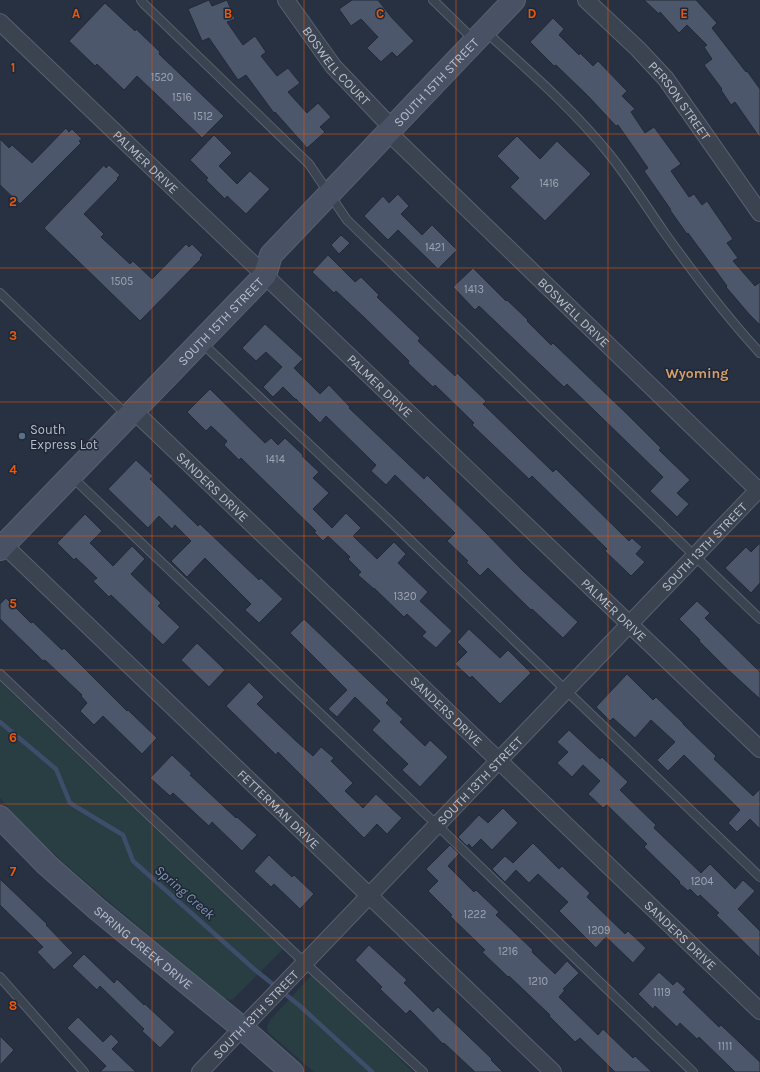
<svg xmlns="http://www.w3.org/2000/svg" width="760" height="1072" viewBox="0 0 760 1072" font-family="Karla,sans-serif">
<rect width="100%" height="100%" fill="#273142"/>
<g fill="#293e43">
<path d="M 0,682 L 283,949 L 232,1000 L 223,998 L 93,888 L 39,841 L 0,798 Z"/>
<path d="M 313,974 L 413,1072 L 314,1072 L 268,1032 L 267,1027 L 270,1020 Z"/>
</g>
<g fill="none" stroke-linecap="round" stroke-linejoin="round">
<path stroke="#3d4d6a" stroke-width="4.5" d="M 0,722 L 56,769 L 70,803 L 123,835 L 133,861 L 254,969 L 300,1006 L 372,1072"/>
</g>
<g fill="#4d576b" stroke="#222a39">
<path d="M 209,0 L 212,6 L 227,0 L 235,19 L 227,22 L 243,45 L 255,36 L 266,52 L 261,56 L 277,76 L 288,68 L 300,83 L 288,92 L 307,113 L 318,103 L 331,117 L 320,127 L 325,132 L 307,148 L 275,112 L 274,113 L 246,75 L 238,80 L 209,38 L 202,41 L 188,9 Z"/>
<path d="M 352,0 L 378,0 L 392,18 L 414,41 L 397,57 L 392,52 L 381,62 L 367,48 L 378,37 L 361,19 L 351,26 L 339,9 Z"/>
<path d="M 644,0 L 696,0 L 717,23 L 712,28 L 746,72 L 747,71 L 760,89 L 760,138 L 735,102 L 731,105 L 721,90 L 722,89 L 704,65 L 712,59 L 704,47 L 707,45 L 687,25 L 679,33 L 660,12 L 659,14 Z"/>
<path d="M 105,3 L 135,31 L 136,29 L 160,52 L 159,54 L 224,116 L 202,138 L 137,76 L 124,90 L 97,64 L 95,66 L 69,41 Z"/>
<path d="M 553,18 L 564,29 L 559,35 L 579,55 L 580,53 L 593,66 L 598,61 L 627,91 L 622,96 L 635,109 L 631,112 L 645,133 L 654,127 L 681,164 L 671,171 L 689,197 L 694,194 L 702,205 L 707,201 L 733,239 L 727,243 L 738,258 L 733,261 L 755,286 L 760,282 L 760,325 L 749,314 L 726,287 L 727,286 L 688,233 L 687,234 L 670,210 L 671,210 L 644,171 L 648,168 L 618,125 L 616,126 L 589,97 L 556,65 L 554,66 L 530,42 Z"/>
<path d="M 66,128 L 69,132 L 72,129 L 82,139 L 79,141 L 81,143 L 20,204 L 0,185 L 0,139 L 9,148 L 12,145 L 32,163 Z"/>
<path d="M 214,135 L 232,153 L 219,166 L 237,184 L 250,171 L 270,189 L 246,214 L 227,196 L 225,199 L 206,180 L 208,178 L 190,160 Z"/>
<path d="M 517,136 L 540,159 L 557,141 L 591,174 L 545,221 L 510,187 L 519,178 L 497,156 Z"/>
<path d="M 104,165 L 106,168 L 109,165 L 120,175 L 117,178 L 118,179 L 84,214 L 104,234 L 101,237 L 130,264 L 133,261 L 152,279 L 186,244 L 189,247 L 192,244 L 203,255 L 200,258 L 201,259 L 140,321 L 44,228 Z"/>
<path d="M 398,194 L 409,206 L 401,214 L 422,235 L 432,225 L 457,250 L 438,269 L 398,230 L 388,240 L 364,216 L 383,196 L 389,203 Z"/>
<path d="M 341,235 L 350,243 L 339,254 L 331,245 Z"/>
<path d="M 328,255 L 355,282 L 361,277 L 379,295 L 377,297 L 420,338 L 418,341 L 455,376 L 457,373 L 486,401 L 483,404 L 553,472 L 556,469 L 629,541 L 632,538 L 642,547 L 636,554 L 645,562 L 631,576 L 605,551 L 607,549 L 532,476 L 529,479 L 472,425 L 474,423 L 435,385 L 433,387 L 408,363 L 409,361 L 367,320 L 336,291 L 334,293 L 312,272 Z"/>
<path d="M 473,268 L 506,301 L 507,300 L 528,320 L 527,321 L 551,345 L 553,343 L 627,414 L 661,448 L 659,450 L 690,480 L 677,493 L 689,504 L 677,517 L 650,491 L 663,477 L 567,384 L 564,387 L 479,306 L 475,310 L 453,287 Z"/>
<path d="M 265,324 L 303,359 L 294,368 L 320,394 L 329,385 L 350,407 L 349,408 L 424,479 L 427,475 L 487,534 L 523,571 L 578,622 L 563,638 L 532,609 L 531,610 L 488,568 L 480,576 L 466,562 L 468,561 L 447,541 L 455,533 L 395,475 L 386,485 L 371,471 L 376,465 L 326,416 L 320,423 L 296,399 L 295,399 L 283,387 L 273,397 L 263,387 L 282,367 L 266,352 L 256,361 L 242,348 Z"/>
<path d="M 210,389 L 265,443 L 271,438 L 278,445 L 285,438 L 303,455 L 302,456 L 319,472 L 313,478 L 329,493 L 313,509 L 332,528 L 346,513 L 361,528 L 353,536 L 377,559 L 394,542 L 406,554 L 398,563 L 428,592 L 420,601 L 452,631 L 436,648 L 422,636 L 426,632 L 407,614 L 404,617 L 374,588 L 374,589 L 358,575 L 361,572 L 348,559 L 350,557 L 328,536 L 323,541 L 314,532 L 316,531 L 287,503 L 241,458 L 239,460 L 224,445 L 227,441 L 211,426 L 206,431 L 187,412 Z"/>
<path d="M 136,460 L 153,476 L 150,479 L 198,526 L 200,524 L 259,580 L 261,578 L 283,599 L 259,623 L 245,610 L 251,604 L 205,558 L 187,577 L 171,561 L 191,541 L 175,525 L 172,529 L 159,516 L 148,528 L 108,489 Z"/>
<path d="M 85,514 L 102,531 L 90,543 L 113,566 L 132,546 L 145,559 L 131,574 L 161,603 L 158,606 L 180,627 L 163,645 L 111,595 L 109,597 L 93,581 L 97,578 L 76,558 L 74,560 L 57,543 Z"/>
<path d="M 760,543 L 760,583 L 751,593 L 725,568 L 746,547 L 751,552 Z"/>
<path d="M 6,598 L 31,623 L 33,622 L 62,650 L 64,648 L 127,711 L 128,710 L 157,738 L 142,754 L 103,716 L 94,725 L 80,711 L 87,703 L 81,696 L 82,695 L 45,660 L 43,661 L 0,619 L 0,604 Z"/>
<path d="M 697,601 L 710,613 L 705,618 L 760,672 L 760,699 L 725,667 L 699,641 L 700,640 L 679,619 Z"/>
<path d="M 304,619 L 389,700 L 386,703 L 403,719 L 400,722 L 425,746 L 430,740 L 448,757 L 420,787 L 402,770 L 408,764 L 372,730 L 380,721 L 355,697 L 337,717 L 328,709 L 347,690 L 290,633 Z"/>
<path d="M 469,629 L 500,658 L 508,650 L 531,673 L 500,704 L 472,676 L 470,678 L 455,664 L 467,652 L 457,642 Z"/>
<path d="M 197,643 L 225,670 L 209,687 L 181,660 Z"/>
<path d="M 627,674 L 653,700 L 656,697 L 683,723 L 683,724 L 716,756 L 714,759 L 753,796 L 760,789 L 760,829 L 750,819 L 737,832 L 728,823 L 740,810 L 684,755 L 668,771 L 657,760 L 675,742 L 651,720 L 635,738 L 613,718 L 610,721 L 596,707 Z"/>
<path d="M 249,682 L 264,697 L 257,704 L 296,741 L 313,756 L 321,747 L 334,758 L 331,761 L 353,783 L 345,791 L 363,808 L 376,794 L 402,818 L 387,834 L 377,824 L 364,838 L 278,752 L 276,755 L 226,706 Z"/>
<path d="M 569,730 L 600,759 L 602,757 L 628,782 L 620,790 L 656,825 L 654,828 L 701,873 L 710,864 L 735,889 L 743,880 L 755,891 L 738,909 L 760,931 L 760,958 L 716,915 L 719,913 L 700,895 L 698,897 L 690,889 L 688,891 L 679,883 L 680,882 L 644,847 L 647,844 L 607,805 L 603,808 L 588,794 L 600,781 L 583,765 L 572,777 L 557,763 L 568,752 L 557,742 Z"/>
<path d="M 172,755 L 192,774 L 190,775 L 236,818 L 237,817 L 257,835 L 242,851 L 212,822 L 209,826 L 173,793 L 170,796 L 150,778 Z"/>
<path d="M 503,808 L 518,823 L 492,850 L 481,839 L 472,848 L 469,844 L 467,846 L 458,837 L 479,815 L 488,823 Z"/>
<path d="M 533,843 L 559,869 L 562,866 L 590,893 L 587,897 L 625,934 L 628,931 L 646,948 L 633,963 L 606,937 L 596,948 L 559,911 L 568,902 L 538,874 L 529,883 L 516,870 L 505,882 L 492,869 L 505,856 L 513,863 Z"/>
<path d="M 450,845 L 459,854 L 448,866 L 474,892 L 476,890 L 499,912 L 496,915 L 533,950 L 532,952 L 555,974 L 567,961 L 579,973 L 563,989 L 565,990 L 559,997 L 598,1035 L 603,1029 L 633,1058 L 635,1056 L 652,1072 L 615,1072 L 580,1038 L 575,1042 L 549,1016 L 550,1015 L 509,976 L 508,977 L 482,952 L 485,950 L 450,916 L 452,915 L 428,891 L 438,881 L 426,869 Z"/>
<path d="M 269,855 L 292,877 L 294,875 L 314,894 L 300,909 L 274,884 L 271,887 L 254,871 Z"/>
<path d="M 0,879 L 47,924 L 46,925 L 73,953 L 54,970 L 37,952 L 43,947 L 0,905 Z"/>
<path d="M 369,945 L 407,980 L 404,983 L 433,1012 L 438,1007 L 492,1059 L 491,1060 L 503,1072 L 475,1072 L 444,1043 L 443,1044 L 410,1010 L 406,1014 L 380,989 L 382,987 L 355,960 Z"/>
<path d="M 84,954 L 114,983 L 117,979 L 144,1005 L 145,1004 L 175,1032 L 160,1048 L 142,1031 L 144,1029 L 100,986 L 97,990 L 72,966 Z"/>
<path d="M 659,972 L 673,985 L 677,981 L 686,989 L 683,992 L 719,1027 L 721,1025 L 760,1062 L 760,1072 L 735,1072 L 699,1037 L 697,1039 L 680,1023 L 677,1027 L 655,1006 L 653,1009 L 638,994 Z"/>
<path d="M 78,1017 L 103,1042 L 111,1034 L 119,1042 L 112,1049 L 136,1072 L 100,1072 L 106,1066 L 67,1028 Z"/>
<path d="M 0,1036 L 14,1050 L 0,1065 Z"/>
</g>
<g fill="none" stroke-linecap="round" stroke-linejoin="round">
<defs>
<g id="service">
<path d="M 141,0 L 144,4 L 309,164 L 347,220 L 760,619"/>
<path d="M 433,0 L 474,40"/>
<path d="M 485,31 C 528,70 573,109 610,155 C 629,179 646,206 664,232 C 694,274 725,315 760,353"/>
<path d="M 0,293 L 128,416"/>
<path d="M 201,342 L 388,519 L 760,877"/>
<path d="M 71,476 L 437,825 L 693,1072"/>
<path d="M 0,674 L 305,963 L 423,1072"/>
<path d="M 0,977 L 84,1072"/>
</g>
<g id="minor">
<path id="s1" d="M 286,0 L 333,66 L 392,128"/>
<path id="s2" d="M 586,0 L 638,49 L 666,79 L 760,213"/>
<path id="s3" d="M 0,22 L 760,749"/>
<path id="s4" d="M 388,132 L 760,492"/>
<path id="s5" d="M 134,411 L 760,1011"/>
<path id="s6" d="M 4,545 L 553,1072"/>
<path id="s7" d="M 200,1072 L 760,488"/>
</g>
<g id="secondary">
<path id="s8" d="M 0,549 L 265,275 L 271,255 L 514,0"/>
<path id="s9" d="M 0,817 L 47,865 L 97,909 L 242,1028 L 292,1072"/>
</g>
</defs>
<use href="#service" stroke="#59616f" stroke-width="10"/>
<use href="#minor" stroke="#59616f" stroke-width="18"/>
<use href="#secondary" stroke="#59616f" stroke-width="24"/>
<use href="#service" stroke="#3b4351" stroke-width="8"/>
<use href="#minor" stroke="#3b4351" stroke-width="16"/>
<use href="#secondary" stroke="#495264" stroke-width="22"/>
</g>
<path fill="none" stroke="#e8590c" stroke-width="1" stroke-opacity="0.55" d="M 152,0 L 152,1072M 304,0 L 304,1072M 456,0 L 456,1072M 608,0 L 608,1072M 0,134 L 760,134M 0,268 L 760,268M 0,402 L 760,402M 0,536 L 760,536M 0,670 L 760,670M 0,804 L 760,804M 0,938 L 760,938"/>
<circle fill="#5c6f8a" stroke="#202837" stroke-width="1.5" cx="22" cy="436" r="4"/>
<g text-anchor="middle" stroke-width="3" stroke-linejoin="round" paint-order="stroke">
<g font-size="11" fill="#9da4b3">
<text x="162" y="81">1520</text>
<text x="182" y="101">1516</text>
<text x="203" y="120">1512</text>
<text x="549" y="187">1416</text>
<text x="435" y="251">1421</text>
<text x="122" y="285">1505</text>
<text x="474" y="293">1413</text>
<text x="275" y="463">1414</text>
<text x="405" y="600">1320</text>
<text x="702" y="885">1204</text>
<text x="475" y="918">1222</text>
<text x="599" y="934">1209</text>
<text x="508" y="955">1216</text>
<text x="538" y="985">1210</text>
<text x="662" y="996">1119</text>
<text x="725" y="1050">1111</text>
</g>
<g font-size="13" fill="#b8becb" stroke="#202837">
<text dy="5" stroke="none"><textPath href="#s1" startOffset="83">BOSWELL COURT</textPath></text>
<text dy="5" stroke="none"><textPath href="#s8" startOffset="641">SOUTH 15TH STREET</textPath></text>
<text dy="5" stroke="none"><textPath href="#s2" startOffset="138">PERSON STREET</textPath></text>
<text dy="5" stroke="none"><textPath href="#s3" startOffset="202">PALMER DRIVE</textPath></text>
<text dy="5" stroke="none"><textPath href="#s4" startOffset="259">BOSWELL DRIVE</textPath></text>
<text dy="5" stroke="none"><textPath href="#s8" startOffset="317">SOUTH 15TH STREET</textPath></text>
<text dy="5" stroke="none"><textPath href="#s3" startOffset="526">PALMER DRIVE</textPath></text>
<text dy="5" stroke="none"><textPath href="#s5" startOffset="109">SANDERS DRIVE</textPath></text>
<text dy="5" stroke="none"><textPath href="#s7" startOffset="728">SOUTH 13TH STREET</textPath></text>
<text dy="5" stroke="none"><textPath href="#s3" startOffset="850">PALMER DRIVE</textPath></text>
<text dy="5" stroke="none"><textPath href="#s5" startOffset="433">SANDERS DRIVE</textPath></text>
<text dy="5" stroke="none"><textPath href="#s7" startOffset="404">SOUTH 13TH STREET</textPath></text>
<text dy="5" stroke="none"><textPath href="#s6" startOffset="381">FETTERMAN DRIVE</textPath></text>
<text dy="5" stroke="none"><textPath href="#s5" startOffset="757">SANDERS DRIVE</textPath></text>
<text dy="5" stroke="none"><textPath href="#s9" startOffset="194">SPRING CREEK DRIVE</textPath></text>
<text dy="5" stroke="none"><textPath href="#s7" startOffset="80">SOUTH 13TH STREET</textPath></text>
</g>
<g font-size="13" fill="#b8becb" stroke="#202837" text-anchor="start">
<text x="30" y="434">South<tspan x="30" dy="15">Express Lot</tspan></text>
</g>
<g font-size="14" font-weight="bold" fill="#d59f69" stroke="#202837">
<text x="697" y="378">Wyoming</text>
</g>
<g font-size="14" font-style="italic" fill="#8092b2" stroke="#202837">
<text transform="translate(185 892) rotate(41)" y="5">Spring Creek</text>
</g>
</g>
<g font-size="13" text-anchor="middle" font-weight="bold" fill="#e8590c" stroke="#202837" stroke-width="3" stroke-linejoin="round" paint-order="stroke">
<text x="76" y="18">A</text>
<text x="228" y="18">B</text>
<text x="380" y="18">C</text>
<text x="532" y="18">D</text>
<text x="684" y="18">E</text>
<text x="13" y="72">1</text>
<text x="13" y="206">2</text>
<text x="13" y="340">3</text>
<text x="13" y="474">4</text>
<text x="13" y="608">5</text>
<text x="13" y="742">6</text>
<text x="13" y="876">7</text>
<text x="13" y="1010">8</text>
</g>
</svg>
